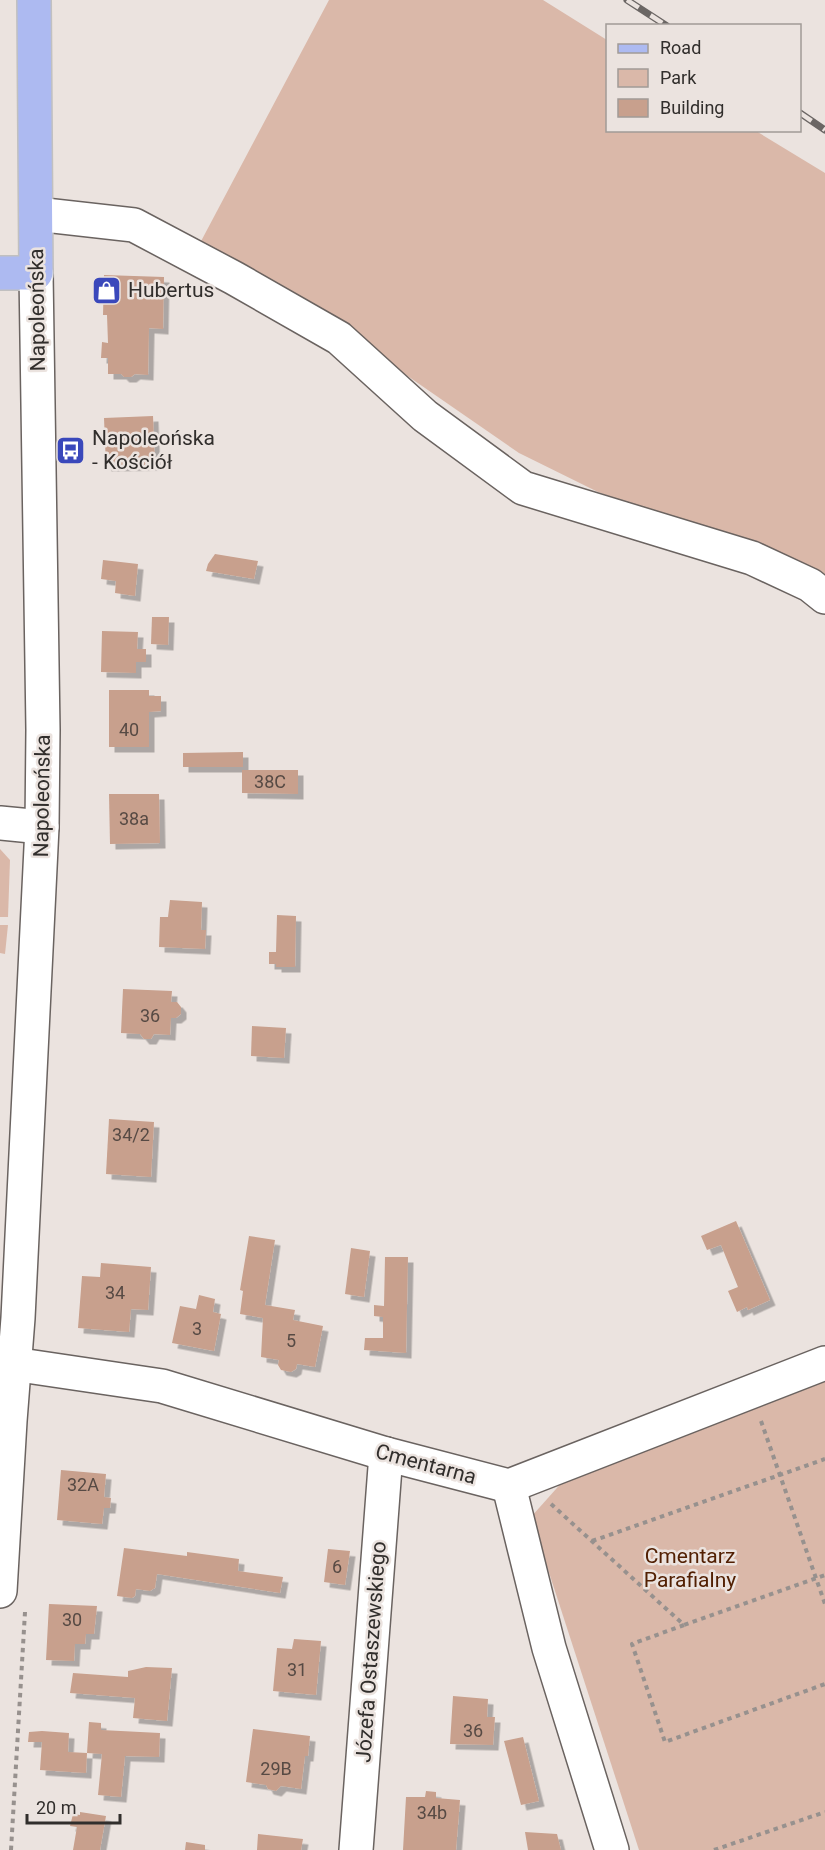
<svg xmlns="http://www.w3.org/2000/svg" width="825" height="1850" viewBox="0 0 825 1850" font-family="Roboto,sans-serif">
<defs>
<filter id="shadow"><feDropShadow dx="5.5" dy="5.5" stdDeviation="0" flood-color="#0004"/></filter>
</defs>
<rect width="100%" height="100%" fill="#ebe3df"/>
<g fill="#dab8a9">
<path d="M 329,0 L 543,0 L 607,40 L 608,130 L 756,131 L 825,173 L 825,586 L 805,566 L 598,492 L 519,453 L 315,312 L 199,245 Z"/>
<path d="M 0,849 L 10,860 L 8,917 L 0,917 Z"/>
<path d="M 0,925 L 8,925 L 5,954 L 0,953 Z"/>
<path d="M 825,1373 L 825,1850 L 639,1850 L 531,1517 L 581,1461 Z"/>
</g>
<g fill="#c8a08d" filter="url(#shadow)">
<path d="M 104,275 L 164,277 L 163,329 L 149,328 L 148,375 L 135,374 L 131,377 L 124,377 L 121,374 L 108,374 L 108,358 L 101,358 L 102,342 L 108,343 L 107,315 L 103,315 Z"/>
<path d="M 153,416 L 155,465 L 106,466 L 104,418 Z"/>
<path d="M 215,554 L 258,561 L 254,579 L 206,571 L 208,564 Z"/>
<path d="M 103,560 L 138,564 L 135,596 L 115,593 L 116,581 L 101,579 Z"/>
<path d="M 152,617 L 169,617 L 168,645 L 151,644 Z"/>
<path d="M 102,631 L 138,632 L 137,649 L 146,649 L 146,662 L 136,662 L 136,673 L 101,672 Z"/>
<path d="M 109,690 L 149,690 L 149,696 L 161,696 L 161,711 L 149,712 L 149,747 L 109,747 Z"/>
<path d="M 243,752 L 243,767 L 183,767 L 183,753 Z"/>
<path d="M 242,770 L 298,770 L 298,794 L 242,793 Z"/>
<path d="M 109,794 L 159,794 L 160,843 L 110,844 Z"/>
<path d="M 170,900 L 202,902 L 201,930 L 206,930 L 205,949 L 159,947 L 160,917 L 168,917 Z"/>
<path d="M 277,915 L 296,916 L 295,967 L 276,967 L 276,964 L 269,964 L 269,952 L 276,952 Z"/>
<path d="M 123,989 L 172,991 L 171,1002 L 177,1002 L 181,1007 L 181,1014 L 176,1018 L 171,1018 L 170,1035 L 154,1034 L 151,1039 L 144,1039 L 140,1034 L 121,1033 Z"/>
<path d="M 252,1026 L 286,1028 L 284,1058 L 251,1056 Z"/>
<path d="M 109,1119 L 154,1122 L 151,1177 L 106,1174 Z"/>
<path d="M 736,1221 L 770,1300 L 748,1310 L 747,1307 L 737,1312 L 728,1291 L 738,1287 L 721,1245 L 707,1250 L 701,1236 Z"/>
<path d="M 249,1236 L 275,1240 L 265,1305 L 295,1310 L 293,1320 L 323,1326 L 315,1367 L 297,1364 L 296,1369 L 291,1372 L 281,1370 L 278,1365 L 279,1360 L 261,1357 L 263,1318 L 240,1314 L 243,1291 L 240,1290 Z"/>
<path d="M 351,1248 L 370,1251 L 364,1297 L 345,1294 Z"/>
<path d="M 385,1257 L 408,1257 L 406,1353 L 364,1350 L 365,1338 L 383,1338 L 383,1317 L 374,1316 L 374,1305 L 384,1306 Z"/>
<path d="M 101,1263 L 151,1267 L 148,1310 L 131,1309 L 129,1332 L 78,1328 L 82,1276 L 100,1277 Z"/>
<path d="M 199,1295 L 215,1299 L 213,1312 L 221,1314 L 214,1351 L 172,1343 L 180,1306 L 196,1309 Z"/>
<path d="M 61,1470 L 106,1474 L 104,1497 L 111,1498 L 110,1508 L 104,1508 L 102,1524 L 57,1520 Z"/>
<path d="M 124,1548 L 187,1556 L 187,1552 L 239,1559 L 238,1571 L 283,1577 L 280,1593 L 157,1574 L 155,1588 L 150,1591 L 136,1589 L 135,1596 L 132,1598 L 117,1596 Z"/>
<path d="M 328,1549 L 350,1551 L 345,1585 L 324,1582 Z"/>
<path d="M 49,1604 L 97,1606 L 94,1634 L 86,1634 L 85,1644 L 75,1644 L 74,1661 L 46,1660 Z"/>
<path d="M 294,1639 L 321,1641 L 316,1695 L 273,1691 L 277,1648 L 292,1649 Z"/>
<path d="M 146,1667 L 172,1668 L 167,1721 L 133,1718 L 135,1698 L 70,1693 L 73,1673 L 128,1677 L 128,1671 Z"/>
<path d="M 453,1696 L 488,1699 L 487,1717 L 495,1717 L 493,1745 L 450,1744 Z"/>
<path d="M 89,1722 L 101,1723 L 101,1730 L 160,1733 L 159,1757 L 125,1756 L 121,1797 L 98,1795 L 102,1754 L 87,1753 Z"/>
<path d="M 253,1729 L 310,1736 L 308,1756 L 305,1756 L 301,1789 L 281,1786 L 276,1791 L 268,1789 L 266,1785 L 246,1782 Z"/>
<path d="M 42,1731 L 69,1733 L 68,1752 L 87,1753 L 86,1773 L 40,1770 L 42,1742 L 28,1742 L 29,1732 Z"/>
<path d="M 523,1737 L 539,1801 L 521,1805 L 504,1741 Z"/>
<path d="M 426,1791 L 436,1792 L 436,1798 L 460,1800 L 456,1850 L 403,1850 L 406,1797 L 425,1797 Z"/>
<path d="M 80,1812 L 106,1816 L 100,1850 L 73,1850 L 77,1827 L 70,1826 L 73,1814 L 80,1815 Z"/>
<path d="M 525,1832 L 557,1834 L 561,1850 L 528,1850 Z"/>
<path d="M 258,1834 L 303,1839 L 301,1850 L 257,1850 Z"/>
<path d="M 186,1842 L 205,1845 L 205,1850 L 185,1850 Z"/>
</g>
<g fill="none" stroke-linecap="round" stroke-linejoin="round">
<defs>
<g id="minor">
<path d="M 36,214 L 134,225 L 234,278 L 339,338 L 425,416 L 523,488 L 752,558 L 810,585 L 825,597"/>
<path d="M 0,823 L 42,827"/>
<path d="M 0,1362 L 162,1386 L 386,1454 L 509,1486 L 825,1363"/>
<path d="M 509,1486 L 549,1648 L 612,1850"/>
<path d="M 0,1591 L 10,1421 L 18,1318 L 42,827 L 43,730 L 36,273"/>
<path d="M 356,1850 L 386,1454"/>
</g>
<path id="major" d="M 0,273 L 36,273 L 34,0"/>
</defs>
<use href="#minor" stroke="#6a6360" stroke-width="36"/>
<use href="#major" stroke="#c1c0c0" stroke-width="36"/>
<g stroke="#97918e" stroke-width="4" stroke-dasharray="4.5 4.5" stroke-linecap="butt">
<path d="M 761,1421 L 825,1604"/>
<path d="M 551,1504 L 684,1625 L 825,1575"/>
<path d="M 592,1541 L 825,1459"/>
<path d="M 684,1625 L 632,1644 L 665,1742 L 825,1684"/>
<path d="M 11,1850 L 25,1612"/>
<path d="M 714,1850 L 825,1812"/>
</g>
<use href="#minor" stroke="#fff" stroke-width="33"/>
<use href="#major" stroke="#adbaf1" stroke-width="33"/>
<defs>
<g id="rail">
<path d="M 627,0 L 667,26"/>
<path d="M 800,113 L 825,130"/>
</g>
</defs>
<use href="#rail" stroke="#6b6664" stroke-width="7"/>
<use href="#rail" stroke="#ebe3df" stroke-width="4.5" stroke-dasharray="14" stroke-linecap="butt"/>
</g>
<defs>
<symbol id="shop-square" viewBox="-11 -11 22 22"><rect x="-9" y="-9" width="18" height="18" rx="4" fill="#3a48bb" stroke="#ebe3df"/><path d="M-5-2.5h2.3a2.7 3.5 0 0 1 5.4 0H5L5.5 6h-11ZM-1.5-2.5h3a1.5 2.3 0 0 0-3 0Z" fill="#fff"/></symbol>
<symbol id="bus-square" viewBox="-11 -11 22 22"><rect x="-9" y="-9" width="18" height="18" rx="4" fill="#3a48bb" stroke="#ebe3df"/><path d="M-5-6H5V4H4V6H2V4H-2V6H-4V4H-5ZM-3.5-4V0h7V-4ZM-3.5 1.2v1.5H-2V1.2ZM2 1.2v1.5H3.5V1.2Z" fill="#fff"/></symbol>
</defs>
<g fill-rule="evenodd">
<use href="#shop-square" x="90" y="274" width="33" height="33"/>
<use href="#bus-square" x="54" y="434" width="33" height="33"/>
</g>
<g text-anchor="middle" stroke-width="5" stroke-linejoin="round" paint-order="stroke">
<g font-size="18" fill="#574a44">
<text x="129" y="736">40</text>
<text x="270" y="788">38C</text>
<text x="134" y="825">38a</text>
<text x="150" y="1022">36</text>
<text x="131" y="1141">34/2</text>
<text x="115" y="1299">34</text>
<text x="197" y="1335">3</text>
<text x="291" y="1347">5</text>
<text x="83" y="1491">32A</text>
<text x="337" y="1573">6</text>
<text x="72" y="1626">30</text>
<text x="297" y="1676">31</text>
<text x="473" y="1737">36</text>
<text x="276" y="1775">29B</text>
<text x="432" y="1819">34b</text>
</g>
<g font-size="21" fill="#312e2c" stroke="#ebe3df" text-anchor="start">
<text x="128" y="297">Hubertus</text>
<text x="92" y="445">Napoleońska<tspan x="92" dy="24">- Kościół</tspan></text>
</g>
<g font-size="21" fill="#312e2c" stroke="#ebe3df">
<text transform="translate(37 310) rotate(-91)" y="7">Napoleońska</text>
<text transform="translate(42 796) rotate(-89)" y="7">Napoleońska</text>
<text transform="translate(426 1464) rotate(15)" y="7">Cmentarna</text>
<text transform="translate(371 1652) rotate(-86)" y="7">Józefa Ostaszewskiego</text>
</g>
<g font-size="21" fill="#522003" stroke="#ebe3df">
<text x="690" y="1563">Cmentarz<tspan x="690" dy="24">Parafialny</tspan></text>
</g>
</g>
<rect x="606" y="24" width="195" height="108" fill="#ebe3df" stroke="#a19b97" stroke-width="1.5"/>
<rect x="618" y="44" width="30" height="9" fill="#adbaf1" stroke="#a19b97" stroke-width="1.5"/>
<text x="660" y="54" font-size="18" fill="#312e2c">Road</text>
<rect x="618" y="69" width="30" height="18" fill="#dab8a9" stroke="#a19b97" stroke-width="1.5"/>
<text x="660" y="84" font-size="18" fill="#312e2c">Park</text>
<rect x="618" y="99" width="30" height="18" fill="#c8a08d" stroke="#a19b97" stroke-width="1.5"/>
<text x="660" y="114" font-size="18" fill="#312e2c">Building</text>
<path d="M27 1814v9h93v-9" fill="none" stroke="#312e2c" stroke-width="3"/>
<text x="36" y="1814" font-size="18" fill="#312e2c" stroke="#ebe3df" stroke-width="4.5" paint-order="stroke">20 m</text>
</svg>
